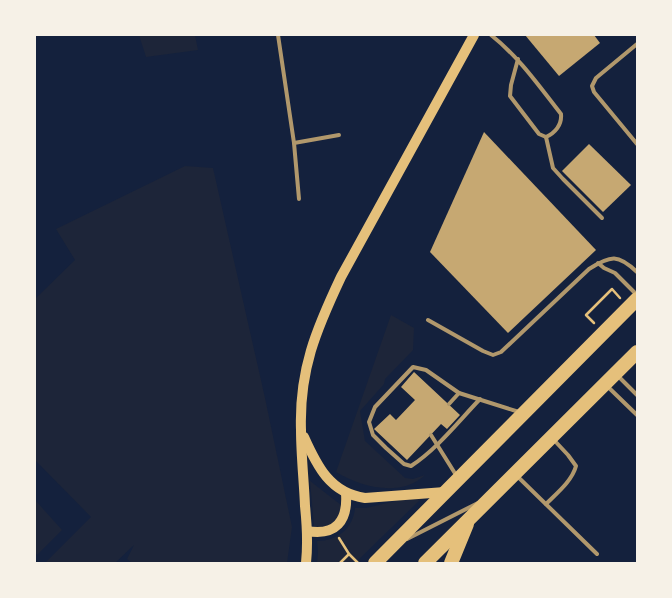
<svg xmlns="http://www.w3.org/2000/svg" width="672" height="598" viewBox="0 0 672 598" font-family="'Public Sans',sans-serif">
<rect width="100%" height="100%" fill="#14213d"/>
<g fill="#1d2539">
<path d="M 139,35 L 195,35 L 198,50 L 146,57 Z"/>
<path d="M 185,166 L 213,168 L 265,398 L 292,527 L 287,563 L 132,563 L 127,559 L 134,545 L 115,563 L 45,563 L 91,517 L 35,460 L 35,299 L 75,260 L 56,229 Z"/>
<path d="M 391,315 L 414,328 L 413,350 L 385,379 L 384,384 L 360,411 L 365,441 L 405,478 L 413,479 L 425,475 C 401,498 361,487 336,472 Z"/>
<path d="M 310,481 L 341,505 L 341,509 L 334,524 L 318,528 L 314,526 Z"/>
<path d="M 423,497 L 355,563 L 317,563 L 318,552 L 317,541 C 337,541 353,529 355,508 L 366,508 L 396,501 Z"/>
<path d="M 35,500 L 62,530 L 37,555 L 35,552 Z"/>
</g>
<g fill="#c6a872">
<path d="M 525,35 L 594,35 L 600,43 L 559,76 Z"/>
<path d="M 484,132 L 596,250 L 508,333 L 430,252 Z"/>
<path d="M 589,144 L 631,185 L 603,212 L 562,171 Z"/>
<path d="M 414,372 L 460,415 L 447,429 L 441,424 L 407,460 L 374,429 L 390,414 L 396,420 L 415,400 L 401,387 Z"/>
</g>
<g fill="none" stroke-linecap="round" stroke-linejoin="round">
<g stroke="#e5c07b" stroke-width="2.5">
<path d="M 594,323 L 586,315 L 612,289 L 620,298"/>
<path d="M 339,538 L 349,554 L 358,563"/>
<path d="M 340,563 L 349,554"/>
</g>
<g stroke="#b1986c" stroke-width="4">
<path d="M 278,35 L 294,143 L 299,199"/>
<path d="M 491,35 C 519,57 539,86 561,114 C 562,125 555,133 546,137 L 539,134 L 510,96 L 511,85 L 518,59"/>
<path d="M 637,44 L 596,78 L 592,86 L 594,92 L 637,144"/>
<path d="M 546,137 L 553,168 L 563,179 L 602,218"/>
<path d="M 294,143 L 339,135"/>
<path d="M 598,263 L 604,268 L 615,273 L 637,295"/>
<path d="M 428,320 L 483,351 L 493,355 L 501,352 L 589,269 C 611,255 618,254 637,272"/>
<path d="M 617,375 L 637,395"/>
<path d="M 607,386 L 637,415"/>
<path d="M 459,393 L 426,370 L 413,367 L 375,407 L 369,422 L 373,435 L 386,448 L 404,464 L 411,466 C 437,449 458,422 480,399"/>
<path d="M 449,404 L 459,393 L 519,412"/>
<path d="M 431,435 L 456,475"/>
<path d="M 516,475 L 597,554"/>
<path d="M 546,504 C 557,493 572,481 576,466 L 568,455 L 553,439"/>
<path d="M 407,539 L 478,503"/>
</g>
<g stroke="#e5c07b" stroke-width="10">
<path d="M 304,437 C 317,466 330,493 365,498 L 445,492"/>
<path d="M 307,531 C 336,536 348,521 346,493"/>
<path d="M 306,563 C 308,544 307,525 305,506 C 304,481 301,455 301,430 C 299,370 316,330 341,277 L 474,35"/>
</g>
<g stroke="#e5c07b" stroke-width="14">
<path d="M 375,563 L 637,299"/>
<path d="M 425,563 L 637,352"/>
<path d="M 451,563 L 467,524"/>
</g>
</g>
<rect width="672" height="598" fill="none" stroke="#f6f1e7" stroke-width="72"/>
</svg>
